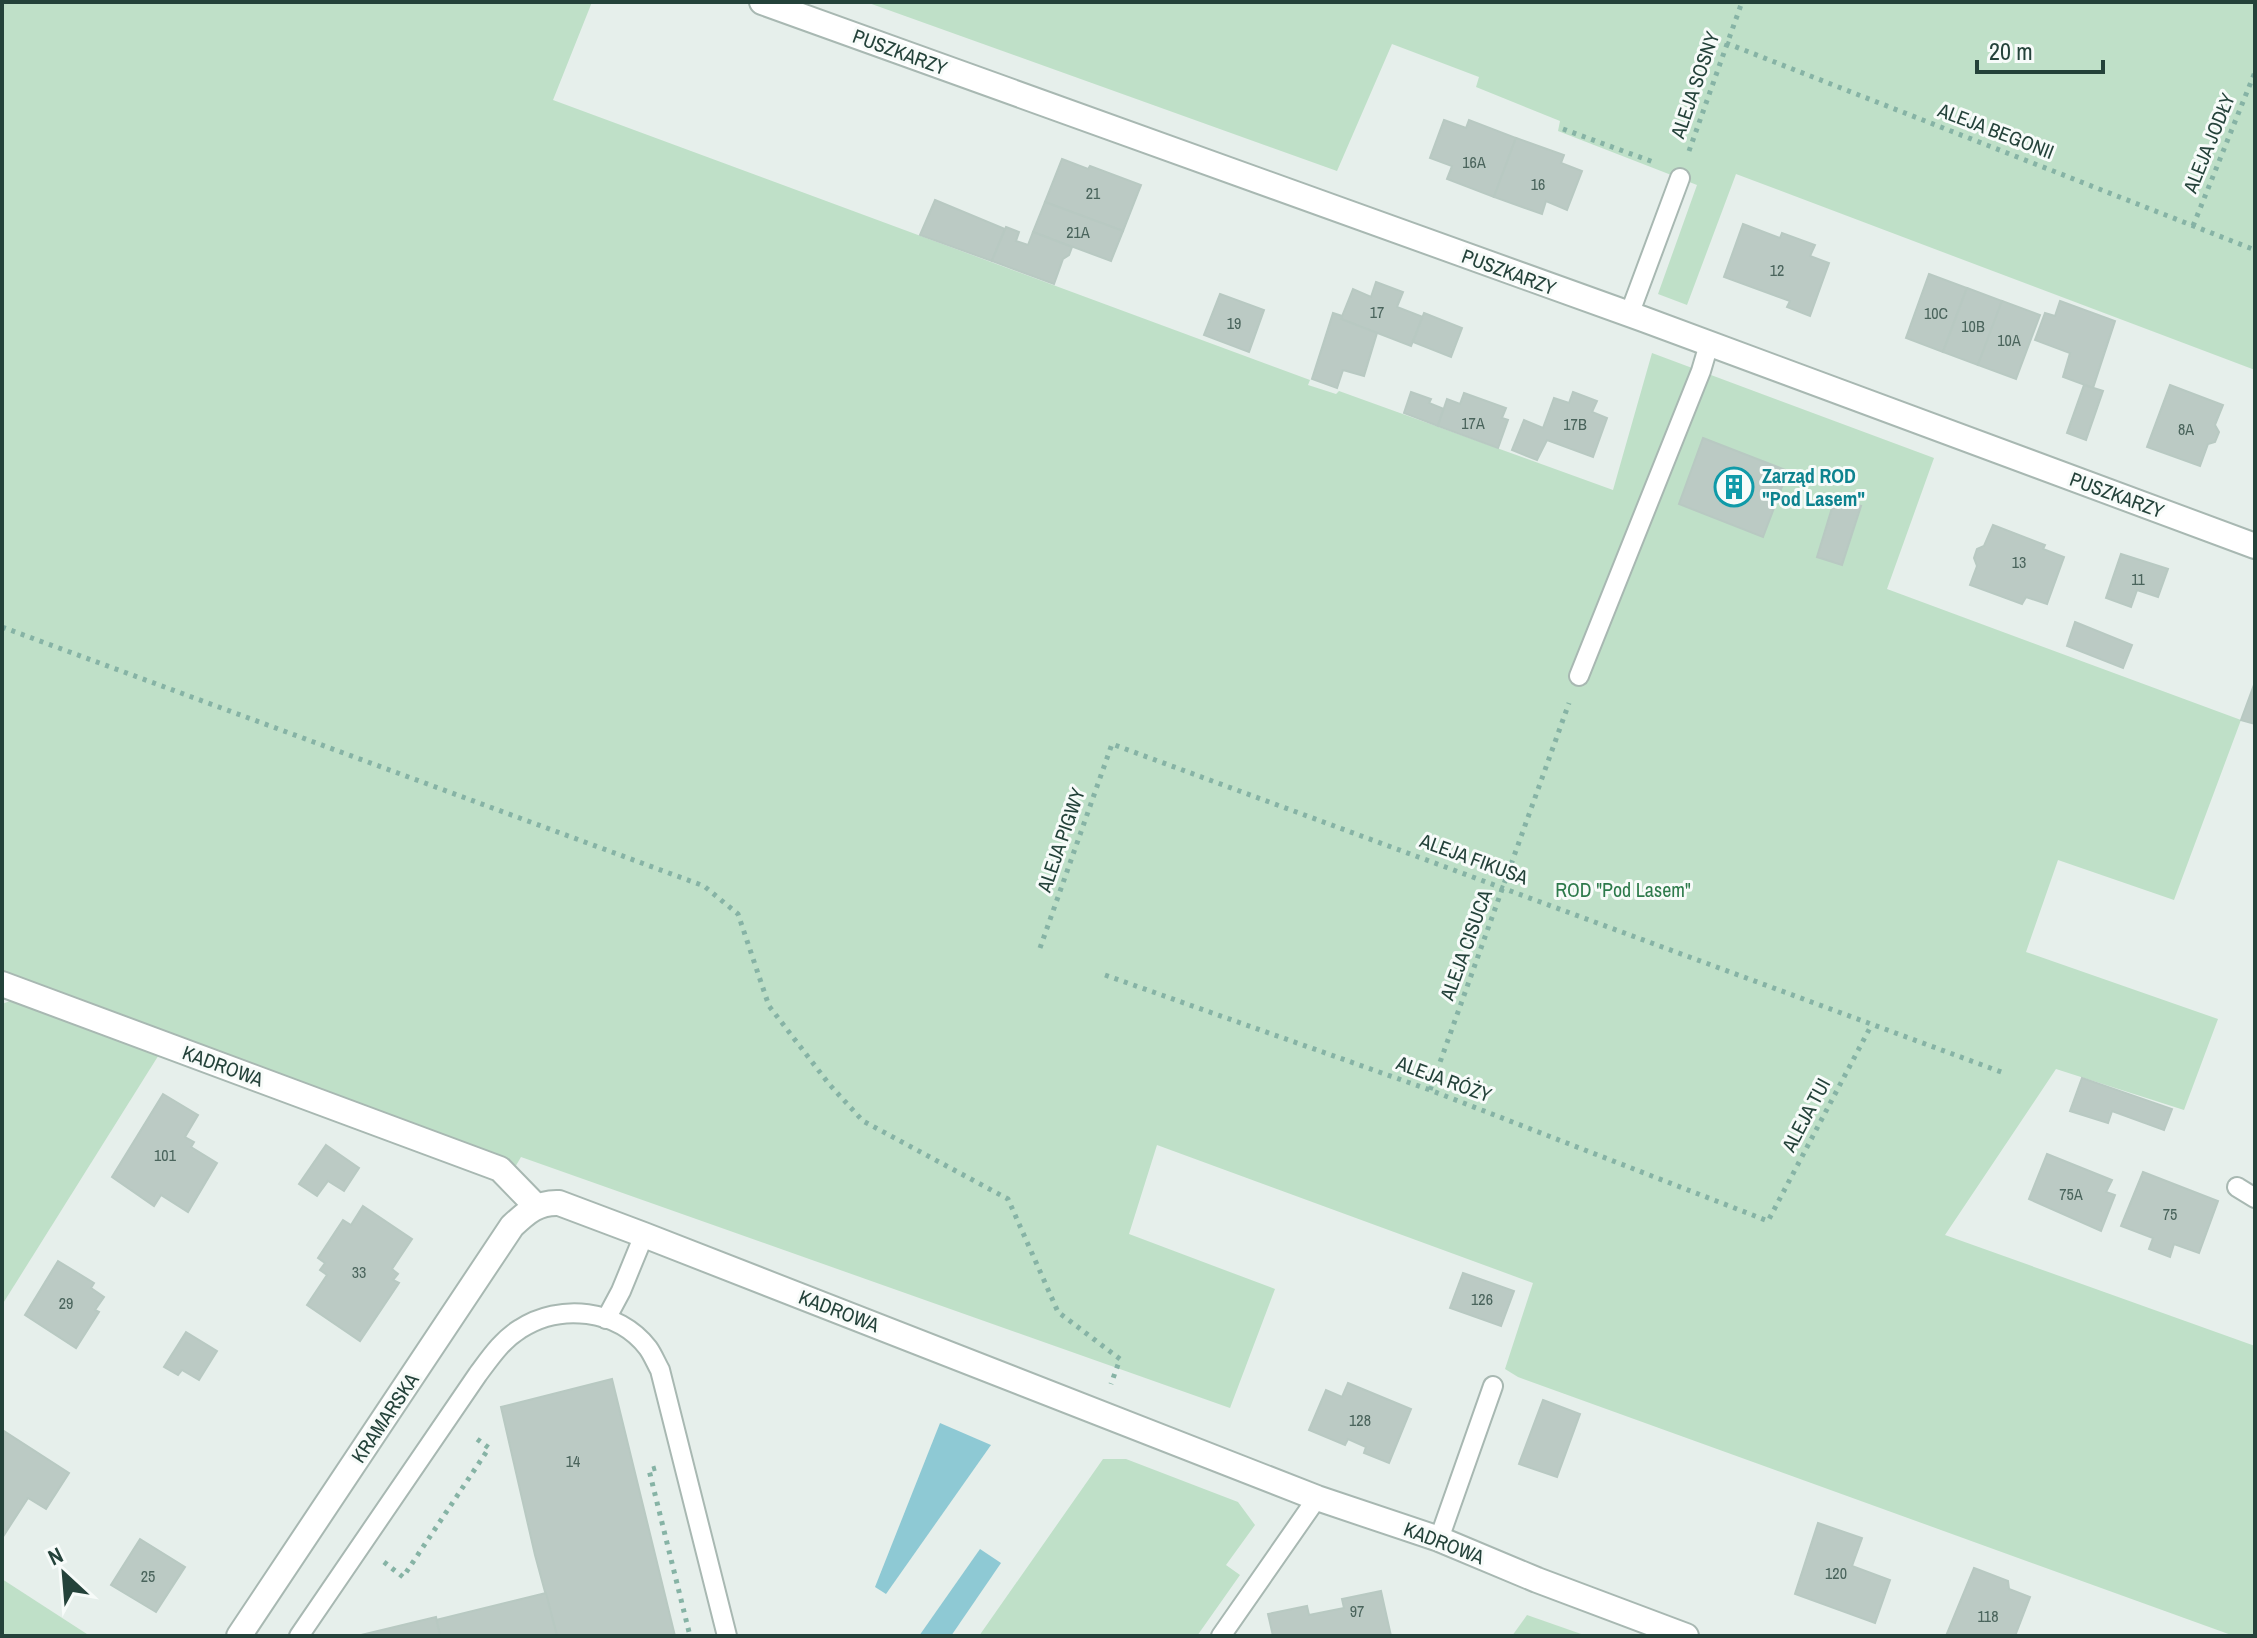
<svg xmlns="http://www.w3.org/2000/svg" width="2257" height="1638" viewBox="0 0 2257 1638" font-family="'Archivo Narrow',sans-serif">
<rect width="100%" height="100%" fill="#e6efeb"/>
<g fill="#bfe0c8">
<path d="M 2,2 L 592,2 L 553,100 L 1310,380 L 1308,385 L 1336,394 L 1339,391 L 1613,490 L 1652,353 L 1934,458 L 1887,589 L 2241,720 L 2174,900 L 2058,860 L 2026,952 L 2218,1019 L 2184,1110 L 2056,1069 L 1945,1235 L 2255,1346 L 2255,1636 L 2234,1636 L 1518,1377 L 1505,1369 L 1533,1283 L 1157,1145 L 1129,1234 L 1275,1289 L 1230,1408 L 521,1157 L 514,1169 L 2,974 Z"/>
<path d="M 866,2 L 2255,2 L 2255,370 L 1736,174 L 1687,305 L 1658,294 L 1697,185 L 1558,131 L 1560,121 L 1476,87 L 1479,77 L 1392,44 L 1337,171 Z"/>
<path d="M 10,1001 L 160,1053 L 2,1305 L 2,1004 Z"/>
<path d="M 1103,1459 L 1126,1459 L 1238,1502 L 1255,1525 L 1226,1565 L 1240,1575 L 1197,1636 L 979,1636 Z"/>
<path d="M 2,1579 L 90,1636 L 2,1636 Z"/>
<path d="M 1527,1615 L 1587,1636 L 1512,1636 Z"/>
</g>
<g fill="#8ec9d4">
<path d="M 940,1423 L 991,1445 L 886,1594 L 875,1587 Z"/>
<path d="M 980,1549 L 1001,1563 L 951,1636 L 919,1636 Z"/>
</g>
<g fill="#bbcac4" stroke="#b8c9c2" stroke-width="2">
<path d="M 1444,120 L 1466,128 L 1469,120 L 1516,138 L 1494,197 L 1447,179 L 1452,166 L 1430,158 Z"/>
<path d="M 1516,138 L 1564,155 L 1561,163 L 1582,171 L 1567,210 L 1546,201 L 1542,214 L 1494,197 Z"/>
<path d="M 1062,159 L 1088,169 L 1090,166 L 1141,185 L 1123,231 L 1045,202 Z"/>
<path d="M 935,200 L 1005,229 L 992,261 L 920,235 Z"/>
<path d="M 1045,202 L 1123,231 L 1111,261 L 1033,232 Z"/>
<path d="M 1743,224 L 1780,238 L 1782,233 L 1815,245 L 1810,256 L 1829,263 L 1810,316 L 1787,307 L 1790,301 L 1724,277 Z"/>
<path d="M 1006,227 L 1019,232 L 1016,241 L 1028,245 L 1033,232 L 1072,247 L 1069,255 L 1063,259 L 1054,284 L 992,261 Z"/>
<path d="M 1929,274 L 1967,288 L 1943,352 L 1906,338 Z"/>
<path d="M 1376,282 L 1403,292 L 1397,307 L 1423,317 L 1411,346 L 1341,319 L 1353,289 L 1371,297 Z"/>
<path d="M 1967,288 L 2002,301 L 1978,365 L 1943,352 Z"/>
<path d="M 1220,294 L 1264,310 L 1249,352 L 1204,335 Z"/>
<path d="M 2002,301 L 2040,315 L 2016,379 L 1978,365 Z"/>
<path d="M 2060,301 L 2115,321 L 2093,388 L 2063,377 L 2070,353 L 2035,340 L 2045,313 L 2055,316 Z"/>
<path d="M 1333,313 L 1342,316 L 1341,319 L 1377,333 L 1364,376 L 1343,370 L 1337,388 L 1312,379 Z"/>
<path d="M 1424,313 L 1462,328 L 1451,357 L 1413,342 Z"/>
<path d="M 2084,385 L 2103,391 L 2086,440 L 2067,433 Z"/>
<path d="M 2170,385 L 2223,405 L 2215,425 L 2219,432 L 2215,442 L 2208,444 L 2200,466 L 2147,447 Z"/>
<path d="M 1411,392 L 1431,399 L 1429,403 L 1444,409 L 1438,426 L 1404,413 Z"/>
<path d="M 1573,392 L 1597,401 L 1592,412 L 1607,418 L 1593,457 L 1547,440 L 1537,460 L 1512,450 L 1524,420 L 1543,428 L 1554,398 L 1569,403 Z"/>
<path d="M 1464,393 L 1506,408 L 1502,418 L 1508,420 L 1498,448 L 1438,426 L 1447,399 L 1460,404 Z"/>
<path d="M 1703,438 L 1788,471 L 1763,537 L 1679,504 Z"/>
<path d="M 1835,498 L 1861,506 L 1842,565 L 1817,557 Z"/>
<path d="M 1993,525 L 2045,545 L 2043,549 L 2064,557 L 2047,604 L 2026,597 L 2022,604 L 1970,585 L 1977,566 L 1974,558 L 1977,549 L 1984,546 Z"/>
<path d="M 2121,554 L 2168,569 L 2158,597 L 2137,590 L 2131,607 L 2106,598 Z"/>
<path d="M 2075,622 L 2132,645 L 2123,668 L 2067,646 Z"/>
<path d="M 2255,682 L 2255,724 L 2241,720 Z"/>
<path d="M 2082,1078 L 2172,1109 L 2164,1130 L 2112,1111 L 2108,1123 L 2070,1111 Z"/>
<path d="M 163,1094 L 198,1115 L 185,1137 L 194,1142 L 191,1147 L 217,1163 L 188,1212 L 161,1195 L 154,1206 L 112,1177 Z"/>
<path d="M 326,1145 L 359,1168 L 344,1191 L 328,1181 L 317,1196 L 299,1184 Z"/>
<path d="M 2047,1154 L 2112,1180 L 2106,1192 L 2115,1195 L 2101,1231 L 2029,1199 Z"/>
<path d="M 2143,1172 L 2218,1201 L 2199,1253 L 2174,1244 L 2170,1257 L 2149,1249 L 2153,1238 L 2121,1226 Z"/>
<path d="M 363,1206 L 412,1239 L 392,1269 L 398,1274 L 393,1280 L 399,1283 L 360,1341 L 307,1305 L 327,1275 L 320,1270 L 325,1263 L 318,1258 L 343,1220 L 351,1225 Z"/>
<path d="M 58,1261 L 94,1283 L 91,1288 L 104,1297 L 95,1310 L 99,1312 L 76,1348 L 25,1315 Z"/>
<path d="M 1463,1273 L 1514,1291 L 1501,1326 L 1450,1308 Z"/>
<path d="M 186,1332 L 217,1351 L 199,1380 L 182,1370 L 178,1375 L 164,1367 Z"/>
<path d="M 612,1379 L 675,1636 L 557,1636 L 535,1555 L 501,1407 Z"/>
<path d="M 1348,1383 L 1411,1409 L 1389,1463 L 1364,1453 L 1366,1447 L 1348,1439 L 1345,1445 L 1309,1430 L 1326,1390 L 1342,1397 Z"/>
<path d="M 1543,1400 L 1580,1414 L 1557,1477 L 1519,1464 Z"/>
<path d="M 4,1431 L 69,1473 L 46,1509 L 28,1498 L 4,1535 Z"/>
<path d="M 1818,1523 L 1862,1538 L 1852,1566 L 1890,1580 L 1875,1623 L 1795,1594 Z"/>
<path d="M 140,1539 L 185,1567 L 156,1612 L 111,1585 Z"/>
<path d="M 1974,1568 L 2008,1581 L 2009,1589 L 2030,1597 L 2015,1636 L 1946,1636 Z"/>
<path d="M 1381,1591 L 1391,1636 L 1273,1636 L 1268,1614 L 1307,1606 L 1309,1615 L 1344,1608 L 1342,1599 Z"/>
<path d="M 546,1593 L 557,1636 L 440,1636 L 436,1620 Z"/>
<path d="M 436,1617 L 440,1636 L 357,1636 Z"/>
</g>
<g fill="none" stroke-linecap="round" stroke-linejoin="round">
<defs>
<g id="service">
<path d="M 1629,315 L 1680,178"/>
<path d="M 1579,676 L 1701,371 L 1709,344"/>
<path d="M 2237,1187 L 2255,1198"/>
<path d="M 606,1319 L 621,1291 L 644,1235"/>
<path d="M 1439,1539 L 1493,1386"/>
<path d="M 299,1636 L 478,1374 C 490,1358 502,1340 520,1329 C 560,1303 618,1309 648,1348 C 653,1355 656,1363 660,1370 L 727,1636"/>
<path d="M 1221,1636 L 1317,1498"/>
</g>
<g id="minor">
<path d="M 762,2 L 1643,319 L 2255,546"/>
<path d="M 2,984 L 500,1169 L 536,1206"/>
<path d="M 239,1636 L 512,1226 C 527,1212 538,1202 559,1203 L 644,1235 L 1317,1498 L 1439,1539 L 1537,1580 L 1686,1636"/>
</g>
</defs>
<use href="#service" stroke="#a8b8b2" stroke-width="22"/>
<use href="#minor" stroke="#a8b8b2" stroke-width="28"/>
<g stroke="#86b3a5" stroke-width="5" stroke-dasharray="4 6" stroke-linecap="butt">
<path d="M 1726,43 L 2255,250"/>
<path d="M 1563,129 L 1656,163"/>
<path d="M 1689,151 L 1742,2"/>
<path d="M 2193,226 L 2255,72"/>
<path d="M 2,627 L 704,886 L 738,914 L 769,1006 L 829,1084 L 863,1121 L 1008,1199 L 1058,1312 L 1120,1359 L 1111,1384"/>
<path d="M 1040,948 L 1112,744 L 2004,1073"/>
<path d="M 1105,975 L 1430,1090 L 1768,1221 L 1872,1024"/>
<path d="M 1430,1090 L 1569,703"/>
<path d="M 656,1468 L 649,1470 L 690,1636"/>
<path d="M 384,1562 L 403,1577 L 489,1448 L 473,1436"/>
</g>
<use href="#service" stroke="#fff" stroke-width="18"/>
<use href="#minor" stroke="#fff" stroke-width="24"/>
</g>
<defs>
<symbol id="building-ring" viewBox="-11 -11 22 22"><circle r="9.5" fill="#f7fbf9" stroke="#0f9aa8" stroke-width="1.5"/><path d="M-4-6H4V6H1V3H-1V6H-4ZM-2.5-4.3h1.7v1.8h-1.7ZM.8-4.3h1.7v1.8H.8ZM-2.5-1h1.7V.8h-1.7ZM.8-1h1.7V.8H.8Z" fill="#0f9aa8"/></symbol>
</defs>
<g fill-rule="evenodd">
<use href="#building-ring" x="1712" y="465" width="44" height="44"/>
</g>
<g text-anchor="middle" stroke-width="6" stroke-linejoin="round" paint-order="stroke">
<g font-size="16" fill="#4a645c">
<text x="1474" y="168">16A</text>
<text x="1538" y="190">16</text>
<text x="1093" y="199">21</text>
<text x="1078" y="238">21A</text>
<text x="1777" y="276">12</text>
<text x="1377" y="318">17</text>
<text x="1936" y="319">10C</text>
<text x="1234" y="329">19</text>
<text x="1973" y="332">10B</text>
<text x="2009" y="346">10A</text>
<text x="1473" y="429">17A</text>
<text x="1575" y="430">17B</text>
<text x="2186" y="435">8A</text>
<text x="2019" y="568">13</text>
<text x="2138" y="585">11</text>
<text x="165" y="1161">101</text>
<text x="2071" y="1200">75A</text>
<text x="2170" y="1220">75</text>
<text x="359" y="1278">33</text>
<text x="1482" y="1305">126</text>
<text x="66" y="1309">29</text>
<text x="1360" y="1426">128</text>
<text x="573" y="1467">14</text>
<text x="1836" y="1579">120</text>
<text x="148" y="1582">25</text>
<text x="1357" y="1617">97</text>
<text x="1988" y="1622">118</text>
</g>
<g font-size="20" fill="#24423a" stroke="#f7fbf9">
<text transform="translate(900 52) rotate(20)" y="7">PUSZKARZY</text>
<text transform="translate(1695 85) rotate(-71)" y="7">ALEJA SOSNY</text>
<text transform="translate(1996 131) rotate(21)" y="7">ALEJA BEGONII</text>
<text transform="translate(2209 143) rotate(-68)" y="7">ALEJA JODŁY</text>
<text transform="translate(1509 272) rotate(20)" y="7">PUSZKARZY</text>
<text transform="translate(2117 495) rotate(20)" y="7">PUSZKARZY</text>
<text transform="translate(1061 840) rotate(-71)" y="7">ALEJA PIGWY</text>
<text transform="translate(1474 859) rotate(20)" y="7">ALEJA FIKUSA</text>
<text transform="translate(1466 945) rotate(-70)" y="7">ALEJA CISUCA</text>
<text transform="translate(223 1066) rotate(20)" y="7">KADROWA</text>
<text transform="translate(1444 1079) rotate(20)" y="7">ALEJA RÓŻY</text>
<text transform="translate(1806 1115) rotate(-62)" y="7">ALEJA TUI</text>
<text transform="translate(839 1311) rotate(21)" y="7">KADROWA</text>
<text transform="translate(385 1418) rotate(-56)" y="7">KRAMARSKA</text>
<text transform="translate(1444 1543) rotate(21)" y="7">KADROWA</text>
</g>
<g font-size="20" font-weight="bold" fill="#0d838f" stroke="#f7fbf9" text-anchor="start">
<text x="1762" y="483">Zarząd ROD<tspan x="1762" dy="23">"Pod Lasem"</tspan></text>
</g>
<g font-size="20" fill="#2d7a4b" stroke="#f7fbf9">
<text x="1623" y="897">ROD "Pod Lasem"</text>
</g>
</g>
<rect width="2257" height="1638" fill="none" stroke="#24423a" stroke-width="8"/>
<g transform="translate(64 1574) rotate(334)" stroke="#f7fbf9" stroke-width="6" paint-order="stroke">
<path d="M0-6L14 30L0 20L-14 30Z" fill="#24423a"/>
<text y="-12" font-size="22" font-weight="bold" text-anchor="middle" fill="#24423a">N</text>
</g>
<path d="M1977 60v12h126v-12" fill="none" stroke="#24423a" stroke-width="4"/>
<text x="1989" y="60" font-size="24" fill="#24423a" stroke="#f7fbf9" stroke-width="6" paint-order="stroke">20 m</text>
</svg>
